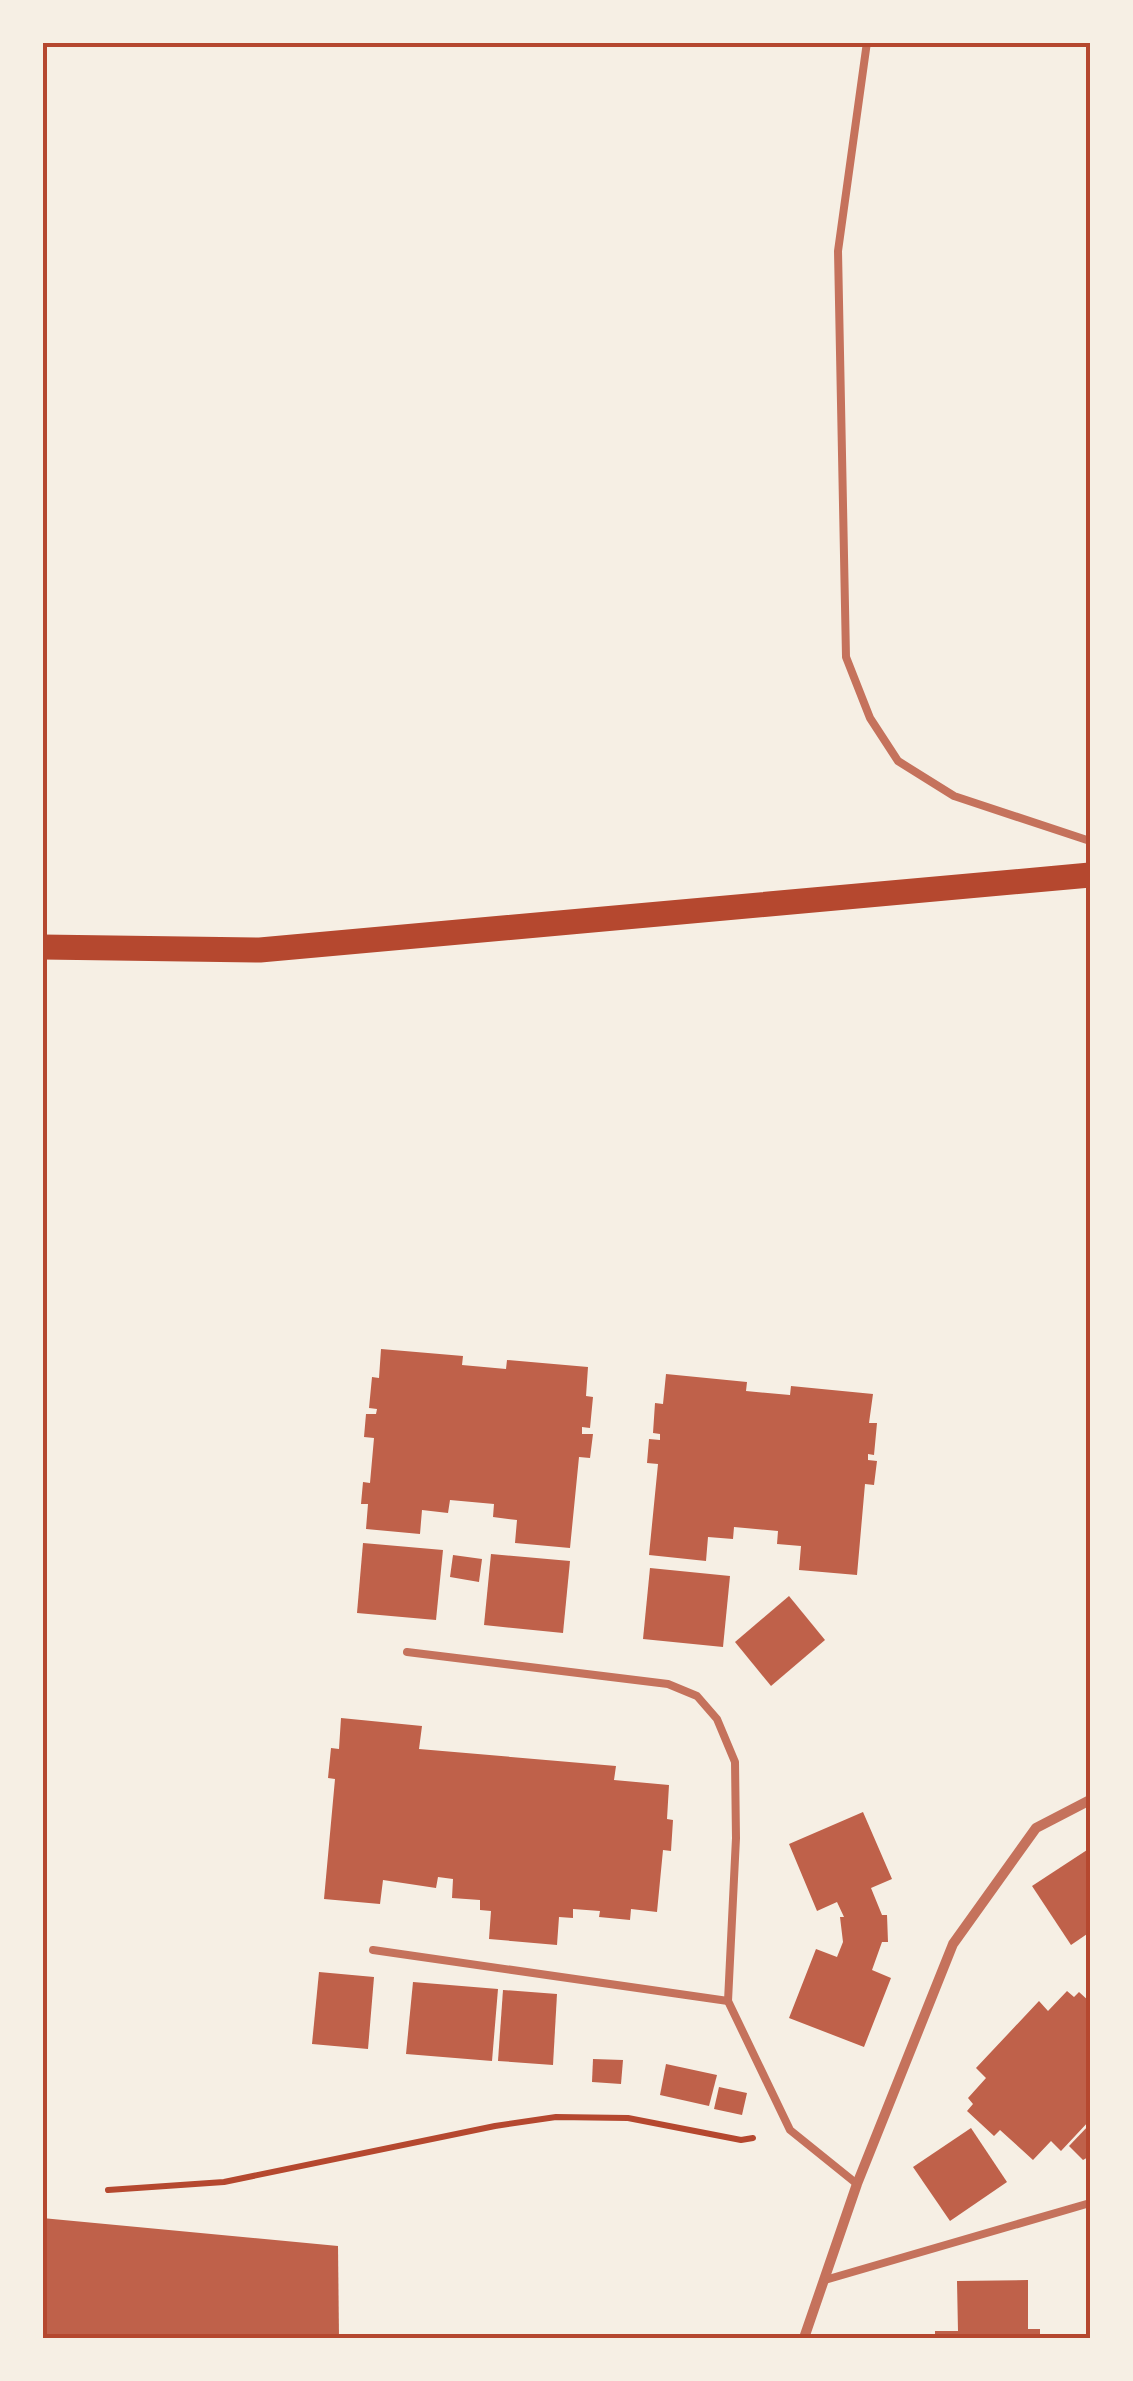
<svg xmlns="http://www.w3.org/2000/svg" width="1133" height="2381" viewBox="0 0 1133 2381" font-family="Cabin,sans-serif">
<rect width="100%" height="100%" fill="#f6efe4"/>
<g fill="#bf614a">
<path d="M 381,1349 L 463,1356 L 462,1365 L 506,1369 L 507,1360 L 588,1367 L 586,1396 L 593,1397 L 590,1428 L 582,1427 L 582,1434 L 593,1434 L 590,1458 L 579,1457 L 570,1548 L 515,1543 L 517,1520 L 493,1517 L 494,1504 L 450,1500 L 448,1513 L 422,1510 L 420,1534 L 366,1529 L 368,1504 L 361,1504 L 363,1482 L 370,1483 L 374,1438 L 364,1437 L 366,1414 L 376,1414 L 377,1409 L 369,1408 L 372,1377 L 379,1378 Z"/>
<path d="M 666,1374 L 747,1382 L 746,1391 L 790,1395 L 791,1386 L 873,1394 L 869,1423 L 877,1423 L 874,1455 L 868,1454 L 868,1460 L 877,1461 L 874,1485 L 865,1484 L 857,1575 L 799,1570 L 801,1546 L 777,1544 L 778,1531 L 734,1527 L 733,1539 L 708,1537 L 706,1561 L 649,1555 L 658,1464 L 647,1463 L 649,1439 L 660,1440 L 660,1434 L 653,1433 L 655,1403 L 663,1404 Z"/>
<path d="M 363,1543 L 443,1550 L 436,1620 L 357,1613 Z"/>
<path d="M 491,1554 L 570,1561 L 563,1633 L 484,1625 Z"/>
<path d="M 453,1555 L 482,1559 L 479,1582 L 450,1577 Z"/>
<path d="M 650,1568 L 730,1576 L 723,1647 L 643,1639 Z"/>
<path d="M 789,1596 L 825,1640 L 771,1686 L 735,1642 Z"/>
<path d="M 341,1718 L 422,1726 L 419,1749 L 616,1766 L 614,1780 L 669,1785 L 667,1819 L 673,1820 L 671,1851 L 663,1850 L 657,1912 L 631,1909 L 630,1920 L 599,1917 L 600,1911 L 573,1909 L 573,1918 L 559,1917 L 557,1945 L 489,1939 L 491,1911 L 480,1910 L 480,1900 L 452,1898 L 453,1879 L 438,1877 L 436,1888 L 383,1880 L 380,1904 L 324,1899 L 335,1779 L 328,1778 L 331,1748 L 339,1749 Z"/>
<path d="M 863,1812 L 892,1879 L 871,1888 L 882,1915 L 887,1915 L 888,1942 L 882,1942 L 872,1970 L 891,1978 L 864,2047 L 789,2018 L 816,1949 L 837,1957 L 843,1942 L 840,1917 L 844,1917 L 837,1902 L 817,1911 L 789,1844 Z"/>
<path d="M 1087,1850 L 1090,1855 L 1090,1932 L 1071,1945 L 1032,1886 Z"/>
<path d="M 319,1972 L 374,1977 L 368,2049 L 312,2044 Z"/>
<path d="M 413,1982 L 498,1989 L 492,2061 L 406,2054 Z"/>
<path d="M 503,1990 L 557,1994 L 553,2065 L 498,2061 Z"/>
<path d="M 1067,1991 L 1074,1997 L 1079,1992 L 1090,2002 L 1090,2120 L 1061,2151 L 1051,2141 L 1033,2160 L 1000,2130 L 994,2136 L 967,2111 L 973,2104 L 968,2098 L 986,2078 L 976,2068 L 1039,2001 L 1048,2011 Z"/>
<path d="M 593,2059 L 623,2060 L 621,2084 L 592,2082 Z"/>
<path d="M 666,2064 L 717,2075 L 709,2106 L 660,2095 Z"/>
<path d="M 719,2087 L 747,2093 L 742,2115 L 714,2109 Z"/>
<path d="M 1090,2124 L 1090,2156 L 1083,2160 L 1069,2146 Z"/>
<path d="M 971,2128 L 1007,2182 L 950,2221 L 913,2167 Z"/>
<path d="M 42,2218 L 338,2246 L 339,2338 L 42,2338 Z"/>
<path d="M 1028,2280 L 1028,2329 L 1040,2329 L 1040,2338 L 935,2338 L 935,2331 L 958,2331 L 957,2281 Z"/>
</g>
<g fill="none" stroke-linecap="round" stroke-linejoin="round">
<path stroke="#b5482f" stroke-width="6" d="M 108,2190 L 224,2182 L 495,2126 L 556,2117 L 628,2118 L 741,2140 L 753,2138"/>
<g stroke="#c5725c" stroke-width="8">
<path d="M 867,42 L 838,251 L 846,657 L 870,718 L 898,761 L 954,796 L 1090,841"/>
<path d="M 407,1652 L 668,1684 L 697,1696 L 717,1719 L 735,1762 L 736,1838 L 728,2001 L 790,2130 L 857,2184"/>
<path d="M 373,1950 L 728,2001"/>
<path d="M 825,2280 L 1090,2203"/>
</g>
<path stroke="#c5725c" stroke-width="10" d="M 804,2338 L 857,2184 L 953,1944 L 1036,1828 L 1090,1800"/>
<path stroke="#b5482f" stroke-width="25" d="M 42,947 L 260,950 L 1090,875"/>
</g>
<rect width="1133" height="2381" fill="none" stroke="#f6efe4" stroke-width="90"/>
<rect x="45" y="45" width="1043" height="2291" fill="none" stroke="#b5482f" stroke-width="4"/>
</svg>
